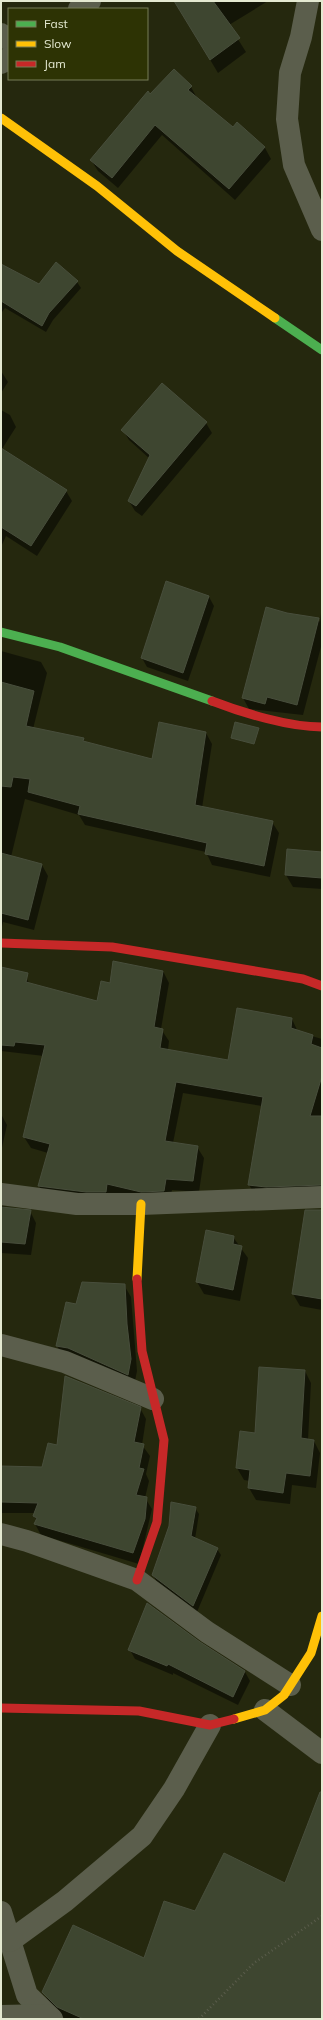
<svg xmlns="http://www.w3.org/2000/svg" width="323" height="2020" viewBox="0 0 323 2020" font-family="Mulish,sans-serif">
<rect width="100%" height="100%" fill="#25280e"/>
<g fill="#0007">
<path d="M 175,1 L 268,1 L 229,25 L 246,52 L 218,73 Z"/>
<path d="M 191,87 L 197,98 L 233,128 L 237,123 L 265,148 L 271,159 L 235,200 L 162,135 L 118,188 L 98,171 L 91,160 L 150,95 Z"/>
<path d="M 1,265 L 39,285 L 77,282 L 81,288 L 53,320 L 46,332 L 5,308 L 2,312 L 1,311 Z"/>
<path d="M 1,371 L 8,382 L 1,393 Z"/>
<path d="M 162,384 L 206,423 L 212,433 L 142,516 L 135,511 L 129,501 L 150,459 L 129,440 L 123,430 Z"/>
<path d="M 1,410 L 10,415 L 16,427 L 2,449 L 66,491 L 72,501 L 37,556 L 6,536 L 1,547 Z"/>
<path d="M 209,597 L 214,606 L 188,681 L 147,667 L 142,658 Z"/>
<path d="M 322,604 L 322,643 L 303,715 L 249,709 L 243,698 L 286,614 L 318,619 L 320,622 Z"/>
<path d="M 1,651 L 41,662 L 47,673 L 33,729 L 83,739 L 85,742 L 153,761 L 206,733 L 212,744 L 202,808 L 272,822 L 279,833 L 270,877 L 212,865 L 206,852 L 85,825 L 79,815 L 25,799 L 11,857 L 42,865 L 48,876 L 34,930 L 3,922 L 1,931 Z"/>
<path d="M 322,853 L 322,889 L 293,887 L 286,875 Z"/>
<path d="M 163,971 L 169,983 L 161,1029 L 169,1041 L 168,1050 L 229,1061 L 292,1019 L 298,1032 L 322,1039 L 322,1196 L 256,1196 L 249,1185 L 262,1106 L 183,1093 L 173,1143 L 197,1147 L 204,1158 L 199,1192 L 172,1190 L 170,1202 L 45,1197 L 39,1186 L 48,1153 L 31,1148 L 24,1137 L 44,1056 L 1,1051 L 1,977 L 26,978 L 30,984 L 98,1002 L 110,985 Z"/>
<path d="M 1,1114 L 7,1125 L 1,1152 Z"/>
<path d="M 1,1206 L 30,1211 L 36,1223 L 31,1255 L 1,1253 Z"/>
<path d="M 233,1237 L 248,1258 L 240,1301 L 204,1294 L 197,1282 Z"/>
<path d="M 322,1239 L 322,1310 L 300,1306 L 293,1294 Z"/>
<path d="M 124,1285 L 131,1297 L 137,1371 L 134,1386 L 64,1358 L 57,1346 Z"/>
<path d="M 305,1371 L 311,1383 L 308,1440 L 314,1441 L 320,1453 L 316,1488 L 292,1485 L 290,1504 L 256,1500 L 249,1488 L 250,1481 L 244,1480 L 237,1468 L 241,1432 L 256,1434 Z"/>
<path d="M 140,1408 L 146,1419 L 142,1445 L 150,1456 L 146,1474 L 149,1481 L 145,1498 L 152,1509 L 139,1564 L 41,1535 L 35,1524 L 37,1520 L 34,1516 L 35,1513 L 1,1513 L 1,1467 L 43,1468 L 58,1446 Z"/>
<path d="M 195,1508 L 199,1514 L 195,1539 L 217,1549 L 221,1555 L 197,1612 L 157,1582 L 153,1575 Z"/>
<path d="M 199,1643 L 245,1672 L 250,1681 L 238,1705 L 173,1673 L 173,1675 L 135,1659 L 130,1650 Z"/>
<path d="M 322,1835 L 322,2019 L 65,2019 L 52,2006 L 43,1992 L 145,1959 L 196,1913 L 285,1885 Z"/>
</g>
<g fill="#3e4630" stroke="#484e3c">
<path d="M 174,1 L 213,1 L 240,38 L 210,60 Z"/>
<path d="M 174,69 L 192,86 L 188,90 L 233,127 L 237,122 L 265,147 L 229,189 L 155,125 L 112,178 L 90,160 L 148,91 L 150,94 Z"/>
<path d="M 56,262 L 78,281 L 49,313 L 42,326 L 1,301 L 1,264 L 39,284 Z"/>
<path d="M 162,383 L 207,422 L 136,506 L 128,501 L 150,455 L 121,430 Z"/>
<path d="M 1,448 L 67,490 L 31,546 L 1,527 Z"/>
<path d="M 166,581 L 209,596 L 183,673 L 141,658 Z"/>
<path d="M 266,607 L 287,613 L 319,618 L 297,705 L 267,697 L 265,704 L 242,698 Z"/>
<path d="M 1,682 L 34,691 L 26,726 L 84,738 L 83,741 L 152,759 L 159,722 L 206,732 L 195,805 L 273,821 L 264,866 L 205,854 L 207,843 L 78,814 L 80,806 L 28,792 L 30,779 L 13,777 L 11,787 L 1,786 Z"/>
<path d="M 235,722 L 259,728 L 254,744 L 231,738 Z"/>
<path d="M 287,849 L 322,852 L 322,878 L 285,875 Z"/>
<path d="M 1,853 L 42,864 L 28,920 L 1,913 Z"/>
<path d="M 113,961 L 163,971 L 154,1027 L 163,1029 L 160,1048 L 228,1060 L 237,1008 L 292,1018 L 291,1028 L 313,1035 L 311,1044 L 322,1048 L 322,1076 L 310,1116 L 322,1116 L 322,1185 L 266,1187 L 248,1185 L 263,1097 L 176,1082 L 165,1141 L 198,1146 L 193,1181 L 166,1179 L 164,1191 L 141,1192 L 107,1184 L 106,1192 L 86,1192 L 38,1186 L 50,1144 L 23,1137 L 45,1045 L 15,1042 L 14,1046 L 1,1045 L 1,967 L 28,973 L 26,982 L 97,1001 L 101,981 L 110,983 Z"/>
<path d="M 1,1207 L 31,1210 L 25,1244 L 1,1242 Z"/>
<path d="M 305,1210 L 322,1210 L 322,1299 L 292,1294 Z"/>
<path d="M 206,1230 L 234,1236 L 233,1244 L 242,1246 L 233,1290 L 196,1282 Z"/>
<path d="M 82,1282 L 125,1284 L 127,1324 L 131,1359 L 128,1375 L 68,1348 L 56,1346 L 66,1302 L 76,1304 Z"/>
<path d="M 259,1367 L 305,1370 L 301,1438 L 314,1440 L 310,1476 L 286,1473 L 283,1493 L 248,1488 L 250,1470 L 236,1468 L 240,1431 L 255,1433 Z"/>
<path d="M 65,1376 L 141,1407 L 134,1442 L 144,1444 L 139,1468 L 144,1469 L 136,1495 L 147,1497 L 145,1519 L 133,1553 L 34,1524 L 37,1518 L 33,1516 L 38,1503 L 1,1502 L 1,1466 L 42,1467 L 48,1443 L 57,1445 Z"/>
<path d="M 171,1502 L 196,1507 L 191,1536 L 218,1548 L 193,1606 L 152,1575 L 169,1526 Z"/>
<path d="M 147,1603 L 200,1642 L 245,1671 L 233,1697 L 168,1664 L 167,1666 L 128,1650 Z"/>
<path d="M 320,1792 L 322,1792 L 322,2019 L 84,2019 L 57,2007 L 42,1992 L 73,1925 L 144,1958 L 164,1901 L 195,1911 L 224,1853 L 285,1883 Z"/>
</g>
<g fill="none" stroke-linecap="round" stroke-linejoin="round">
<path stroke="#5b5d4c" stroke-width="2.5" stroke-dasharray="1 3" stroke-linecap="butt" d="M 199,2019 L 254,1963 L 322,1916"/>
<g stroke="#5b5e4c" stroke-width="22">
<path d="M 308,1 L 301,37 L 290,73 L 287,119 L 294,165 L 322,230"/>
<path d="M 79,9 L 90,1"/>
<path d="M 1,34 L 9,40"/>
<path d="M 1,63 L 9,58"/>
<path d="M 1,1194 L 77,1204 L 141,1204 L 322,1197"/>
<path d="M 1,1345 L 65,1362 L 153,1399"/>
<path d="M 1,1534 L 27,1541 L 137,1580 L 207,1632 L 290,1685"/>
<path d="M 265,1710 L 322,1753"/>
<path d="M 1,1912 L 27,1995 L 52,2019"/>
<path d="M 10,1941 L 65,1901 L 142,1836 L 174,1789 L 210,1725"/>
<path d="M 1,2016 L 47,2015"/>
</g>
<g stroke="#4caf50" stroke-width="9">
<path d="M 275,318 L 322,350"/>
<path d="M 1,632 L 60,647 L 212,701"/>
</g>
<g stroke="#ffc107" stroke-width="9">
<path d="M 1,118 L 97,186 L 177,251 L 275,318"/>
<path d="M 137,1279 L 141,1204"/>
<path d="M 234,1719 L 265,1710 L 284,1695 L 311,1653 L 322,1616"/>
</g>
<g stroke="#c62828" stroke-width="9">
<path d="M 212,701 C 243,713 289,727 322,727"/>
<path d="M 1,943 L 112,947 L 303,979 L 322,986"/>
<path d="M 137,1580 L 157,1522 L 164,1440 L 142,1351 L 137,1279"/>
<path d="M 1,1708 L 139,1711 L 210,1725 L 234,1719"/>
</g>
</g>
<rect width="323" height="2020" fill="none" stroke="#e4e9d1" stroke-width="4"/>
<rect x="8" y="8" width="140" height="72" fill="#2d3304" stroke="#767c56"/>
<rect x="16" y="21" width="20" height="6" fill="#4caf50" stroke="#767c56"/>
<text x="44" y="28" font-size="12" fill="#e4e9d1">Fast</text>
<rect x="16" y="41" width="20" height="6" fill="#ffc107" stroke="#767c56"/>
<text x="44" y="48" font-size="12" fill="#e4e9d1">Slow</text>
<rect x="16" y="61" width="20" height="6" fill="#c62828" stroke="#767c56"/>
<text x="44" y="68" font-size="12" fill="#e4e9d1">Jam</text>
</svg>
